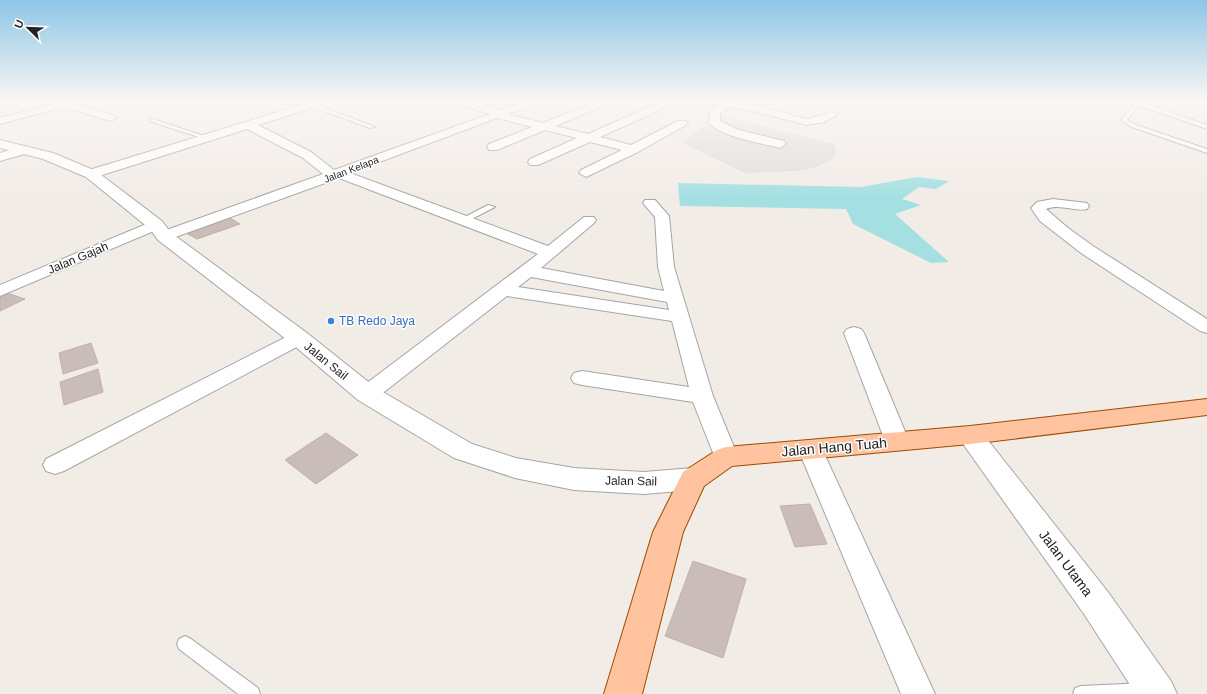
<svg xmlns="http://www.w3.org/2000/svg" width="1207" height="694" viewBox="0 0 1207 694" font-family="Arial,sans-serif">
<rect width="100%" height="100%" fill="#f2ece7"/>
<path fill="#dfdede" d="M 721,116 L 834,144 L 836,152 L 834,158 L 814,168 L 796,171 L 745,173 L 681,142 Z"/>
<path fill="#a4e0e2" d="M 917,177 L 949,181 L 936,189 L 919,187 L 902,199 L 921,205 L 895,214 L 949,262 L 931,263 L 853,224 L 846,209 L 680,206 L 678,183 L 861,187 Z"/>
<g fill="#cabdb9" stroke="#c5afa8">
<path d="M 227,216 L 240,224 L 197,239 L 184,232 Z"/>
<path d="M 7,293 L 25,299 L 0,311 L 0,296 Z"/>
<path d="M 91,343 L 98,363 L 63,374 L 59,353 Z"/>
<path d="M 98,369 L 103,392 L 64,405 L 60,382 Z"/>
<path d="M 326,433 L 358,455 L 316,484 L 285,460 Z"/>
<path d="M 810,504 L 827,544 L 795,547 L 780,506 Z"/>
<path d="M 693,561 L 746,579 L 723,658 L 665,636 Z"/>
</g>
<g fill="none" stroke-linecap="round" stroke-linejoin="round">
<defs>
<g id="service">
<path d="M 1141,102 L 1207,125 L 1207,129 L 1141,106 L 1138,106 L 1127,120 L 1136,125 L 1207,149 L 1207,153 L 1132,127 L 1122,121 L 1122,119 L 1134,104 Z"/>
<path d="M 310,104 L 314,104 L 375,127 L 370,128 L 310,106 Z"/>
<path d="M 149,119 L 153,119 L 210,138 L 205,139 L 149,121 Z"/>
<path d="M 488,205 L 495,207 L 468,221 L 462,221 L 461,219 Z"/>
<path d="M 185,636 L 191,639 L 258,688 L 260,694 L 238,694 L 179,649 L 177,644 L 179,639 Z"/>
<path d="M 1147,683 L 1153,685 L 1155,691 L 1154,694 L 1073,694 L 1075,688 L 1081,686 Z"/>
</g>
<g id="minor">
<path d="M 67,100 L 83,100 L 75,104 L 115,116 L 116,118 L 111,121 L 64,107 L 0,124 L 0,118 Z"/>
<path d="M 317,100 L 332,100 L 331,102 L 258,125 L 311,152 L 334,170 L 490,114 L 450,102 L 449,100 L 465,100 L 501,110 L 529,100 L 543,100 L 542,102 L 508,114 L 543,123 L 601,100 L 615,100 L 614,102 L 555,126 L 588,134 L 658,103 L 653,100 L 669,100 L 670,104 L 669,106 L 600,137 L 631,145 L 678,121 L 686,121 L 688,123 L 686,125 L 638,152 L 586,177 L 579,173 L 581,170 L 622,150 L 590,142 L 538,165 L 530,165 L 528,162 L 530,159 L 577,138 L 545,130 L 497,150 L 489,150 L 487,147 L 489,144 L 532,127 L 497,118 L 350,173 L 548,246 L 584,217 L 594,217 L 596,220 L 594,223 L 541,268 L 664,291 L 658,267 L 655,217 L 643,203 L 645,200 L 655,200 L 669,216 L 674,267 L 713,396 L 738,457 L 735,463 L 726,466 L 717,463 L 693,402 L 582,385 L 574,383 L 571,378 L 574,373 L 582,371 L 689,387 L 672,321 L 507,296 L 375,399 L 367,401 L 359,399 L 356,394 L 359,389 L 538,254 L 339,178 L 170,239 L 158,239 L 156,236 L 158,233 L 323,174 L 303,158 L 247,129 L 96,177 L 86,177 L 84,174 L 86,171 ZM 531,277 L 667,302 L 669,310 L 518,287 Z"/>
<path d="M 700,100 L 722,100 L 757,106 L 807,119 L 832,112 L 837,115 L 824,122 L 807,125 L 756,112 L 730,107 L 720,114 L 720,121 L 739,130 L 784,141 L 786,144 L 780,148 C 762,143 720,137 708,122 L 710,113 L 719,105 L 701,102 Z"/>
<path d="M 24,146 L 28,147 L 30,150 L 28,153 L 0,161 L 0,153 Z"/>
<path d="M 1053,199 L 1087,203 L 1089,206 L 1087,209 C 1074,212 1060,203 1046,209 L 1068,228 L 1093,246 L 1207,319 L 1207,333 L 1200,331 L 1081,253 L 1040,221 L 1031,208 L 1037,202 Z"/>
<path d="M 156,220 L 161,222 L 164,225 L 161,228 L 0,296 L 0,285 Z"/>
<path d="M 854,327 L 861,329 L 864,333 L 909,441 L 905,447 L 897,449 L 889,447 L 885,441 L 844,333 L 847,329 Z"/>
<path d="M 299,332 L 306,334 L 309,338 L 306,342 L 64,471 L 55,474 L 46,471 L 43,465 L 46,459 L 292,334 Z"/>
<path d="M 810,440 L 819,443 L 822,449 L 935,694 L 901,694 L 798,449 L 801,443 Z"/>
</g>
<g id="tertiary">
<path d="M 0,140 L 53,153 L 96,171 L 162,221 L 170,232 L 307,333 L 376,388 L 472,444 L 516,458 L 574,468 L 644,472 L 693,468 L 703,472 L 707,479 L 703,486 L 693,490 L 644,494 L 574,490 L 515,478 L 454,458 L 358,400 L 291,343 L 158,240 L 150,229 L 86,177 L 43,159 L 0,148 Z"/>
<path d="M 970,426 L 979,429 L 1108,592 L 1171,681 L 1177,694 L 1136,694 L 1084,614 L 961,441 L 957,435 L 961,429 Z"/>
</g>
<path id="primary" d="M 1207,399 L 1207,415 L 970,444 L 732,466 L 704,486 L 683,532 L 642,694 L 604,694 L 653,532 L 683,472 L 717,450 L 726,447 L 970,426 Z"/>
</defs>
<use href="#service" stroke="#a5a5a5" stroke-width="2"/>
<use href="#minor" stroke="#a5a5a5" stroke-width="2"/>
<use href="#tertiary" stroke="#a5a5a5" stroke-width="2"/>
<use href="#primary" stroke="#9e4b00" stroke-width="2"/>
<use href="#service" fill="#fff" fill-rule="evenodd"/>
<use href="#minor" fill="#fff" fill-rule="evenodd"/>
<use href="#tertiary" fill="#fff" fill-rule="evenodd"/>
<use href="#primary" fill="#ffc39f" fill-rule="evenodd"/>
</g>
<linearGradient id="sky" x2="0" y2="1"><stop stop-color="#8dc6e6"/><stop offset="0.51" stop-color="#f9f6f4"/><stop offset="1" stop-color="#f9f6f4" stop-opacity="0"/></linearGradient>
<rect width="1207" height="197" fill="url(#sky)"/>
<circle fill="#3f7fe0" stroke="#fff" stroke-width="1.5" cx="331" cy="321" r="4"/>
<g text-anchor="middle" stroke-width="3" stroke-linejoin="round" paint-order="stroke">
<g font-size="10" fill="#212121" stroke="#fff">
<text transform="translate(351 169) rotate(-21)" y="4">Jalan Kelapa</text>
</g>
<g font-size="12" fill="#212121" stroke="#fff">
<text transform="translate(78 258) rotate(-23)" y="4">Jalan Gajah</text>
<text transform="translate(326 361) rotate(39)" y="4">Jalan Sail</text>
<text transform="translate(631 481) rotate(1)" y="4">Jalan Sail</text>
</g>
<g font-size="12" fill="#366cbe" stroke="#fff" text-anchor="start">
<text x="339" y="325">TB Redo Jaya</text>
</g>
<g font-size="14" fill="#212121" stroke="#fff">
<text transform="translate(834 447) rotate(-5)" y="5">Jalan Hang Tuah</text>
<text transform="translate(1066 563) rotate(53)" y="5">Jalan Utama</text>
</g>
</g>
<g transform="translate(28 28) rotate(293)" stroke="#ffffff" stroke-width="3" paint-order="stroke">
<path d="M0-3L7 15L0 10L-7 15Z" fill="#212121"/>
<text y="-6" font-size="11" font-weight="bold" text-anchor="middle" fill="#212121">U</text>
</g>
</svg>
